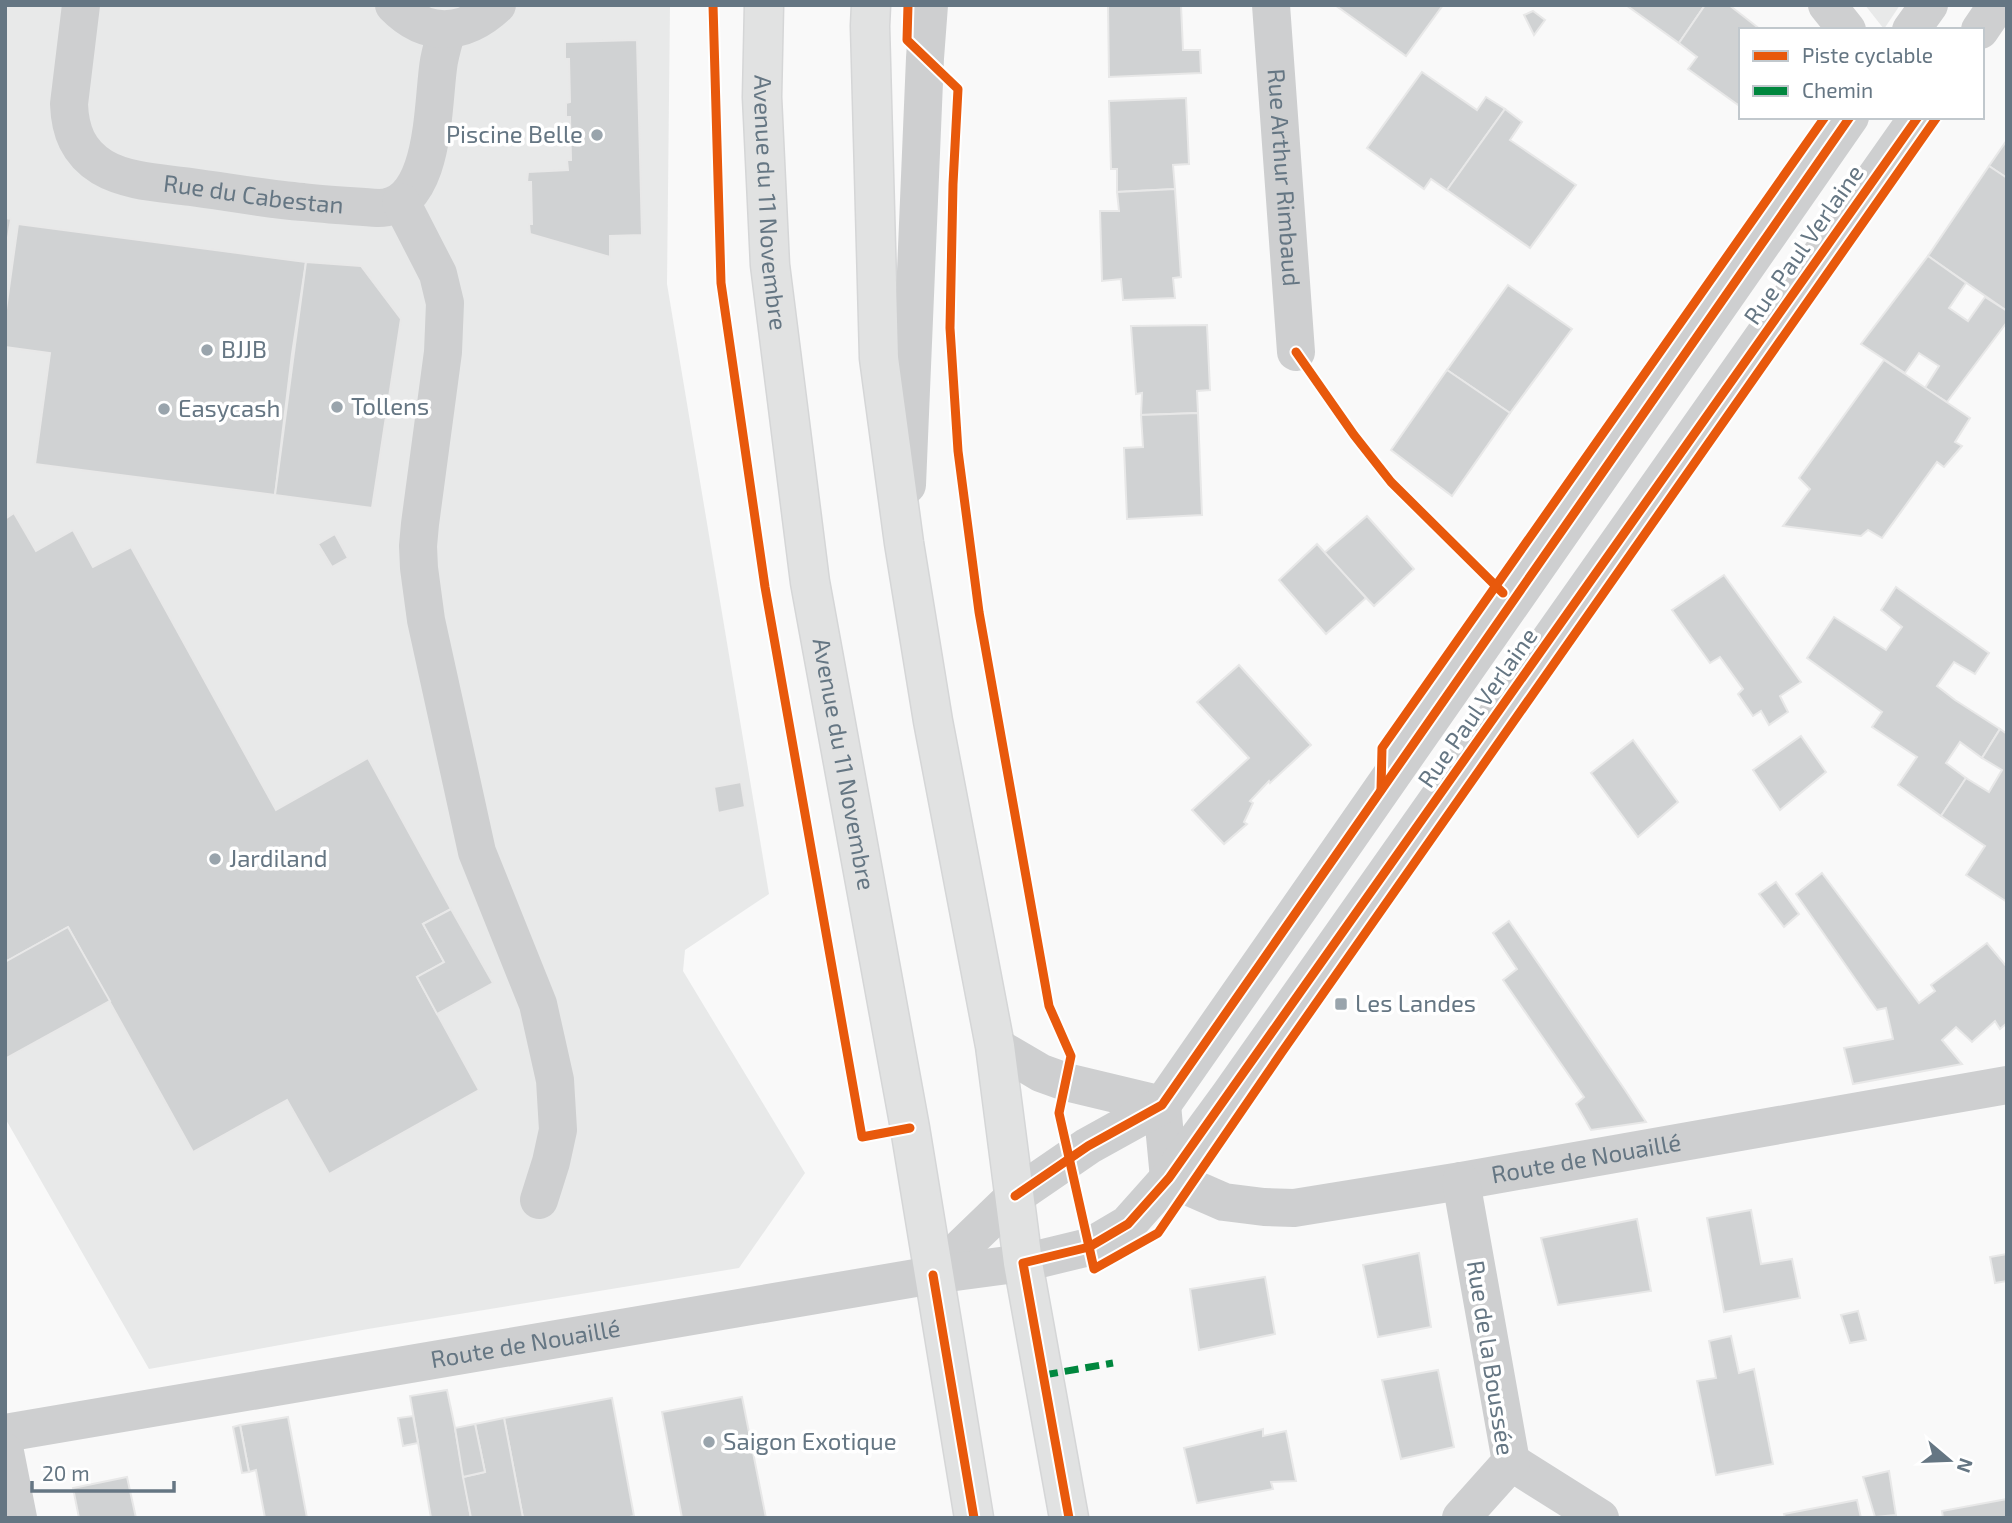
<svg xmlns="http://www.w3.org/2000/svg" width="2012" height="1523" viewBox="0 0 2012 1523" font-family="'Exo 2',sans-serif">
<rect width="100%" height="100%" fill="#f9f9f9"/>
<g fill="#e8e9e9">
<path d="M 5,5 L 670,5 L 667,284 L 769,894 L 685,950 L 683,971 L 805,1173 L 739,1268 L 368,1329 L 149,1369 L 5,1118 Z"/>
<path d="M 1865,5 L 1900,5 L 1884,29 Z"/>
</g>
<g fill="#d0d2d3" stroke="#e8e8e8" stroke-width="2">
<path d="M 1108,5 L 1181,5 L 1183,50 L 1200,50 L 1201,73 L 1109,77 Z"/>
<path d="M 1335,5 L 1443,5 L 1406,56 Z"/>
<path d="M 1626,5 L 1705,5 L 1679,43 Z"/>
<path d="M 1705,5 L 1729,5 L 1761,30 L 1741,30 L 1741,107 L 1688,69 L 1697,57 L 1679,43 Z"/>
<path d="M 1533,11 L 1545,20 L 1534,35 L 1524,15 Z"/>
<path d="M 637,40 L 642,235 L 610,236 L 610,257 L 530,234 L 529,224 L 532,224 L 531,182 L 527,182 L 528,172 L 568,170 L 567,160 L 571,160 L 570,117 L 566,117 L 566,103 L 570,102 L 569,59 L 565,59 L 565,42 Z"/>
<path d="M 1422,72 L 1477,110 L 1486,97 L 1505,109 L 1447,190 L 1431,179 L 1424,189 L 1367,148 Z"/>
<path d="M 1186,98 L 1189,164 L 1173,165 L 1175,189 L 1117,192 L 1117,169 L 1111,169 L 1109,101 Z"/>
<path d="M 1505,109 L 1522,122 L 1510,140 L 1576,185 L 1530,248 L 1447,190 Z"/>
<path d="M 2007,140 L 2007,178 L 1989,166 Z"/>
<path d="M 1989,166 L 2007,178 L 2007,311 L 1928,256 Z"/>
<path d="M 1175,189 L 1181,277 L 1173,278 L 1175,298 L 1123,300 L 1121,279 L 1102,281 L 1100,211 L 1119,211 L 1117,192 Z"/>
<path d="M 5,218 L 11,219 L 5,256 Z"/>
<path d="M 18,224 L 306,262 L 292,354 L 275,495 L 35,464 L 50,353 L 5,347 L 5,317 Z"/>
<path d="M 1928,256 L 1966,283 L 1949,308 L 1968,321 L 1985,297 L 2007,311 L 2007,322 L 1947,402 L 1925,388 L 1939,366 L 1919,353 L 1905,373 L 1861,344 Z"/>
<path d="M 306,262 L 361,266 L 401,319 L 372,508 L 275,495 Z"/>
<path d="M 1508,285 L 1572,329 L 1510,413 L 1447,370 Z"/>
<path d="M 1207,325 L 1210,390 L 1197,391 L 1198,413 L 1141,415 L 1142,393 L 1136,394 L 1131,326 Z"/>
<path d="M 1884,360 L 1970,418 L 1955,442 L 1962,446 L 1944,467 L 1937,462 L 1882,538 L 1868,530 L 1861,536 L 1783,526 L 1810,489 L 1799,478 Z"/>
<path d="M 1447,370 L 1510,413 L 1452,496 L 1391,450 Z"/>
<path d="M 1198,413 L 1202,515 L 1127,519 L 1124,448 L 1143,447 L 1141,415 Z"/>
<path d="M 14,513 L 36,551 L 73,530 L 93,567 L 131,547 L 276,810 L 368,758 L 451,909 L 423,924 L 444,962 L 417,977 L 479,1090 L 329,1174 L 287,1100 L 193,1152 L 68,927 L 5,962 L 5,519 Z"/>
<path d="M 1367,516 L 1414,569 L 1374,606 L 1324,553 Z"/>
<path d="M 335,534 L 348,558 L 332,567 L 318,544 Z"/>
<path d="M 1317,544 L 1366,598 L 1326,634 L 1279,580 Z"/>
<path d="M 1724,575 L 1801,682 L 1780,696 L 1788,712 L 1769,725 L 1761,711 L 1753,716 L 1738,694 L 1743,689 L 1720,657 L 1710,663 L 1672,610 Z"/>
<path d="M 1896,587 L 1989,653 L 1975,674 L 1954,662 L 1937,686 L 1955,700 L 2000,729 L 1982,758 L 1960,742 L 1946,763 L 1966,778 L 1941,816 L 1898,785 L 1917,757 L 1872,727 L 1882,712 L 1807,658 L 1834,617 L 1886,650 L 1902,627 L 1881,610 Z"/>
<path d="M 1239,665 L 1311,745 L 1270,783 L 1269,781 L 1250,801 L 1253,803 L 1244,822 L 1247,824 L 1224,844 L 1192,810 L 1249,758 L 1197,702 Z"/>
<path d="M 2000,729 L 2007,734 L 2007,902 L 1966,875 L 1985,846 L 1941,816 L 1966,778 L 1989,792 L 2002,770 L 1982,758 Z"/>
<path d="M 1801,736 L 1826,772 L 1780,810 L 1753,770 Z"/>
<path d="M 1633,740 L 1678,802 L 1638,837 L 1591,773 Z"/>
<path d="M 741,782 L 745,807 L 718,813 L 714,787 Z"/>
<path d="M 1822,873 L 1919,1003 L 1935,991 L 1931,985 L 1987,943 L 2007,967 L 2007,1023 L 2000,1029 L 1995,1021 L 1972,1042 L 1956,1027 L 1942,1040 L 1962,1064 L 1853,1084 L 1844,1048 L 1893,1039 L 1886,1008 L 1877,1010 L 1796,894 Z"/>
<path d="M 1776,882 L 1799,914 L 1784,927 L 1759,894 Z"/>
<path d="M 451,909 L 493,983 L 437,1014 L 417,977 L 444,962 L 423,924 Z"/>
<path d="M 1509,921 L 1625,1090 L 1646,1122 L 1591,1130 L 1576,1104 L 1584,1097 L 1503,980 L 1517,969 L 1493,933 Z"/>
<path d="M 68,927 L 110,1001 L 5,1059 L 5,962 Z"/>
<path d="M 1751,1210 L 1761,1264 L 1792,1259 L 1800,1298 L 1724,1312 L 1707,1218 Z"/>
<path d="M 1637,1219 L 1651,1291 L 1558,1305 L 1541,1238 Z"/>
<path d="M 1419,1253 L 1431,1327 L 1378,1337 L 1363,1265 Z"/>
<path d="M 2007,1254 L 2007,1281 L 1995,1283 L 1990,1257 Z"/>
<path d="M 1265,1277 L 1275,1334 L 1199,1350 L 1190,1289 Z"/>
<path d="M 1858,1311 L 1866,1340 L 1850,1343 L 1841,1315 Z"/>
<path d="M 1731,1336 L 1739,1373 L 1754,1369 L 1773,1464 L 1716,1475 L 1697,1381 L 1716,1378 L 1709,1341 Z"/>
<path d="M 1438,1370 L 1454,1447 L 1401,1459 L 1382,1380 Z"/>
<path d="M 447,1390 L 455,1428 L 471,1518 L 431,1518 L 410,1396 Z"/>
<path d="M 742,1397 L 766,1518 L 682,1518 L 662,1412 Z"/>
<path d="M 612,1398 L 634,1516 L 625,1518 L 523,1518 L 504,1418 Z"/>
<path d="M 413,1416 L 418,1443 L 403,1446 L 398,1418 Z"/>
<path d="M 288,1417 L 307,1518 L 265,1518 L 256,1470 L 249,1472 L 240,1425 Z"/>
<path d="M 504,1418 L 523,1518 L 471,1518 L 463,1477 L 485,1472 L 475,1424 Z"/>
<path d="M 475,1424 L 485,1472 L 463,1477 L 455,1428 Z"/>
<path d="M 240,1425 L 249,1472 L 242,1473 L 233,1427 Z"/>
<path d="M 1263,1429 L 1263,1436 L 1286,1431 L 1296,1481 L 1271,1482 L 1273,1489 L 1197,1503 L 1184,1448 Z"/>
<path d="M 1889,1471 L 1896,1515 L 1875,1517 L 1863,1477 Z"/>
<path d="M 127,1477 L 136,1518 L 79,1518 L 73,1488 Z"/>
<path d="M 2007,1499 L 2007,1518 L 1943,1518 L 1942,1511 Z"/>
<path d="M 1857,1500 L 1861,1518 L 1785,1518 L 1784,1514 Z"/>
</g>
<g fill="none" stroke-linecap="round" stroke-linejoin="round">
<defs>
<g id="major">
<path id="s5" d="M 764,5 L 762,97 L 770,265 L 810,582 L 910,1128 L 974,1518"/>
<path d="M 871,5 L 870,26 L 879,358 L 904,543 L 933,721 L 995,1046 L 1023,1263 L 1069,1518"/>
</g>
</defs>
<use href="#major" stroke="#d5d6d7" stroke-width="41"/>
<g stroke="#cecfd0" stroke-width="38">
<path id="s1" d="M 81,5 L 69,104 C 70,131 78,152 102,167 C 127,182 163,183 191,187 C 228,192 266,199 303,202 C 328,205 353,206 378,208 C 437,208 432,101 439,61 C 441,51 444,40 447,30"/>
<path d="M 394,5 C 426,38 464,36 497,5"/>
<path id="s2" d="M 1271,5 L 1296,352"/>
<path d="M 1827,5 L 1847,30"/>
<path d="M 1911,30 L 1929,5"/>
<path d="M 1980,30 L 1997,5"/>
<path d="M 401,202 L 438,274 L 445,303 L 443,352 L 420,524 L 418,546 L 419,568 L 426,620 L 477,852 L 538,1004 L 555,1080 L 558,1130 L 551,1162 L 539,1200"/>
<path d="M 907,485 L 925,58 L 929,5"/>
<path d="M 995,1046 L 1041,1073 L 1066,1082 L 1162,1105"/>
<path id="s3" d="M 1162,1105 L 1169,1178 L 1224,1202 L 1264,1207 L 1294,1208 L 1461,1181 L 2007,1085"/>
<path d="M 933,1275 L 1015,1196 L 1088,1146 L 1162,1105 L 1850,117"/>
<path id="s4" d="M 5,1433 L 933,1275 L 1023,1263 L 1089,1247 L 1128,1224 L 1169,1178 L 1229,1096 L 1918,117"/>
<path d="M 5,1452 L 18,1518"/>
<path d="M 1511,1462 L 1600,1518"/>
<path d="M 1461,1518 L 1511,1462 L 1461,1181"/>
</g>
<use href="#major" stroke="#e1e2e2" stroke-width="38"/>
<path stroke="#00873e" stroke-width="7" stroke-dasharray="14 7" stroke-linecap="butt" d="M 1044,1375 L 1113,1363"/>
<defs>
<g id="cycleway">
<path d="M 713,5 L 721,283 L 765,587 L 862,1137 L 910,1128"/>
<path d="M 908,5 L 907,40 L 958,89 L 953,184 L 950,328 L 958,451 L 979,612 L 1049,1006 L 1071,1056 L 1059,1113 L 1094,1269 L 1158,1233 L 1282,1052 L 1937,117"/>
<path d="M 1296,352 L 1354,435 L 1391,482 L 1503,593"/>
<path d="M 1381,790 L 1382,748 L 1825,117"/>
<path d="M 1015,1196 L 1088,1146 L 1162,1105 L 1850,117"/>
<path d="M 933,1275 L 974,1518"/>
<path d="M 1069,1518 L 1023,1263 L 1089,1247 L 1128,1224 L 1169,1178 L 1918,117"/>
</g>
</defs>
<use href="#cycleway" stroke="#fff" stroke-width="13"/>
<use href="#cycleway" stroke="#e8590c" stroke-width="9"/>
</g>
<g fill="#99a4ac" stroke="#fff" stroke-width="2.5">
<circle cx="597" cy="135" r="7"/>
<circle cx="207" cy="350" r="7"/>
<circle cx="337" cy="407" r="7"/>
<circle cx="164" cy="409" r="7"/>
<circle cx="215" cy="859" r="7"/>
<rect x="1334" y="997" width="14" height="14" rx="3.5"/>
<circle cx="709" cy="1442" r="7"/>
</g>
<g text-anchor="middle" stroke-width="7" stroke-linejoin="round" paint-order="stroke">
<g font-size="24" fill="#657683" stroke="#fff" text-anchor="start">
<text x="583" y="143" text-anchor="end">Piscine Belle</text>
<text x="221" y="358">BJJB</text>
<text x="351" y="415">Tollens</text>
<text x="178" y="417">Easycash</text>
<text x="229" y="867">Jardiland</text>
<text x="1355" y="1012">Les Landes</text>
<text x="723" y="1450">Saigon Exotique</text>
</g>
<g font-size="24" fill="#657683" stroke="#fff">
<text dy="8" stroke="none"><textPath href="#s2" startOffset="173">Rue Arthur Rimbaud</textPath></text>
<text dy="8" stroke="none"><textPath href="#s1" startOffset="329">Rue du Cabestan</textPath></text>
<text dy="8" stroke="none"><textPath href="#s5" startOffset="198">Avenue du 11 Novembre</textPath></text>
<text transform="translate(1804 245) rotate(-55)" y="8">Rue Paul Verlaine</text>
<text transform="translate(1478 708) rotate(-55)" y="8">Rue Paul Verlaine</text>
<text dy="8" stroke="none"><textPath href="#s5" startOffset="765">Avenue du 11 Novembre</textPath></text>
<text dy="8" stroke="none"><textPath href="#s3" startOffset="500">Route de Nouaillé</textPath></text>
<text dy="8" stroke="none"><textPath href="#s4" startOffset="528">Route de Nouaillé</textPath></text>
<text transform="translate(1490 1358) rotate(81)" y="8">Rue de la Boussée</text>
</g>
</g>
<rect width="2012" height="1523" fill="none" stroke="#657683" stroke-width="14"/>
<rect x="1739" y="28" width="245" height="91" fill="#ffffff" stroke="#c1c8cd" stroke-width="2"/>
<rect x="1753" y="51" width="35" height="10" fill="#e8590c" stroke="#c1c8cd" stroke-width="2"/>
<text x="1802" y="63" font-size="21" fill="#657683">Piste cyclable</text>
<rect x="1753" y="86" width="35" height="10" fill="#00873e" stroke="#c1c8cd" stroke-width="2"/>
<text x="1802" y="98" font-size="21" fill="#657683">Chemin</text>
<g transform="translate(1949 1460) rotate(109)" stroke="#ffffff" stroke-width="5" paint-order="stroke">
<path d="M0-5L12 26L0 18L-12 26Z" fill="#657683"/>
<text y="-10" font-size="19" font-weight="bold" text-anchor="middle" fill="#657683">N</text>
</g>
<path d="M32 1481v10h142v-10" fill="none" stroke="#657683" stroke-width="3.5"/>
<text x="42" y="1481" font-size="21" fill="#657683" stroke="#ffffff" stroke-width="5" paint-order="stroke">20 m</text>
</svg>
